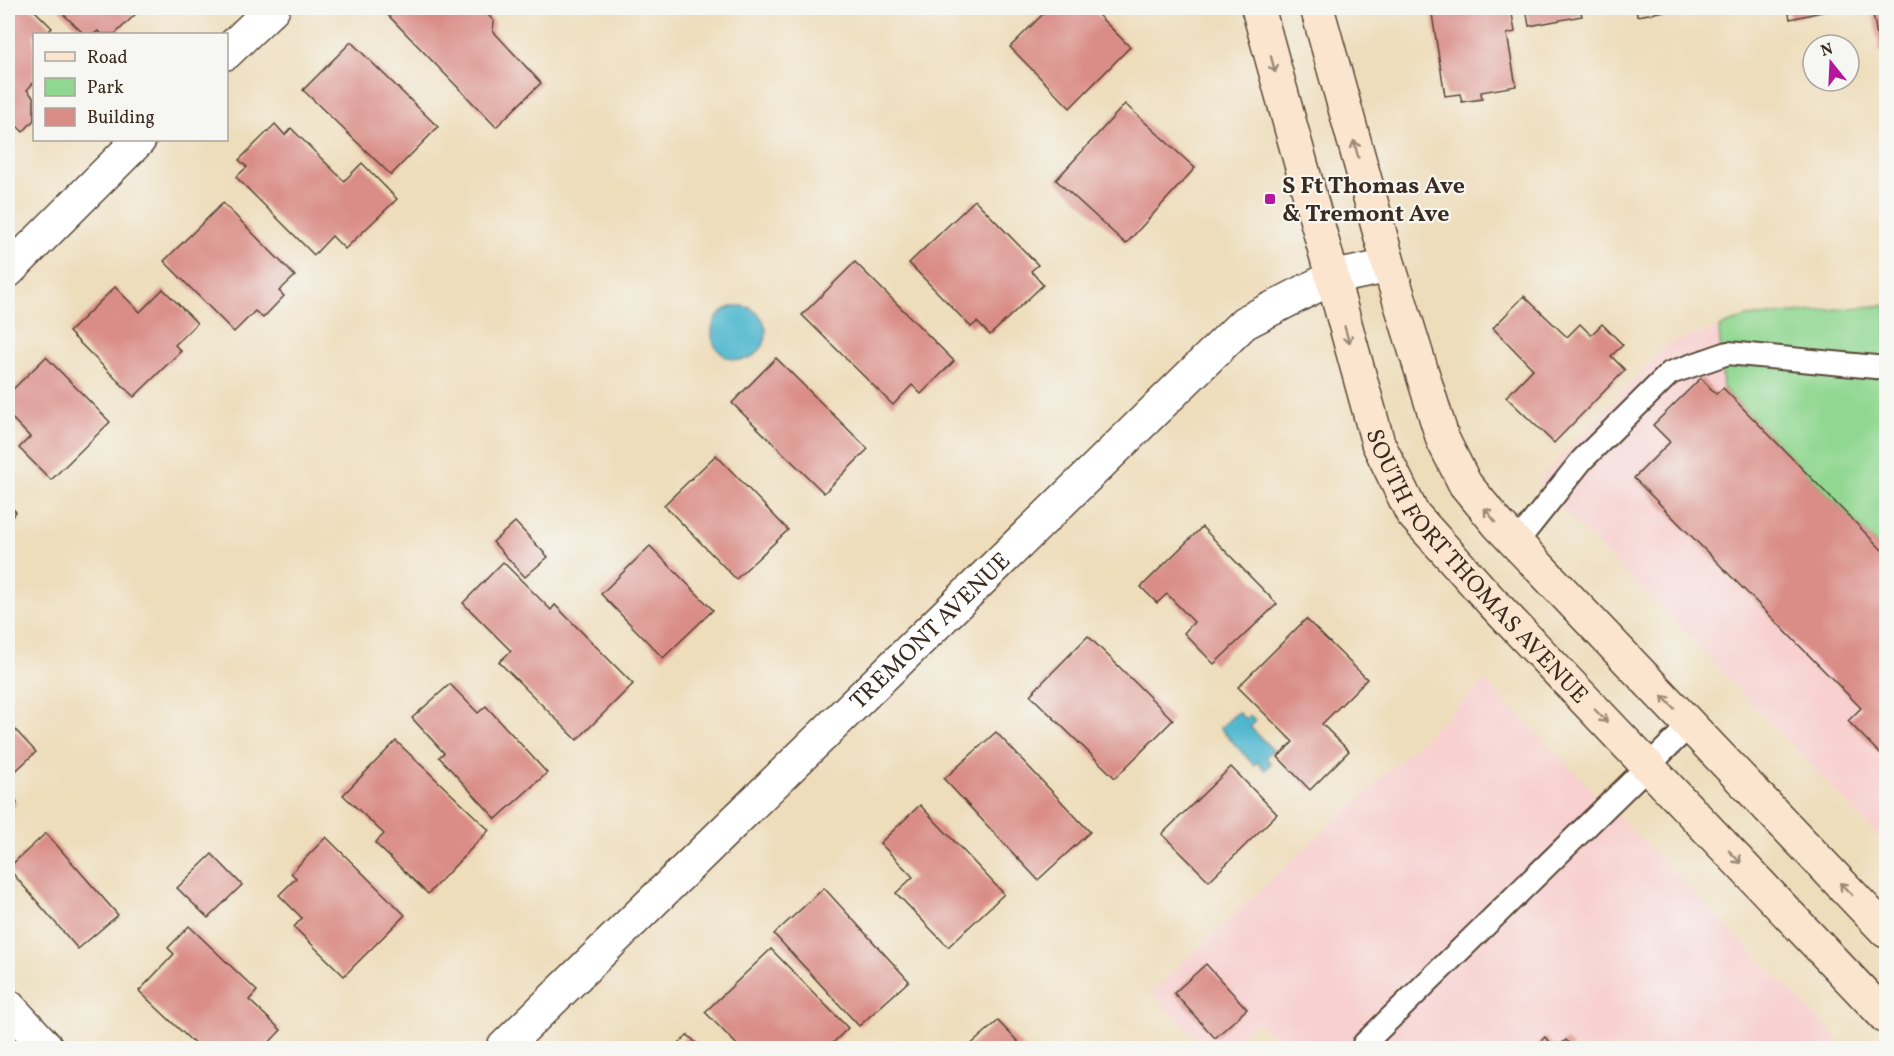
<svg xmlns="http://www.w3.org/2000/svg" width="1894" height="1056" viewBox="0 0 1894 1056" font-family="Vollkorn,serif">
<rect width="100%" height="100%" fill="#f6f6f2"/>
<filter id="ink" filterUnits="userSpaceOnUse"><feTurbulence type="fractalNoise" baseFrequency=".0167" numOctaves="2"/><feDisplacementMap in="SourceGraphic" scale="12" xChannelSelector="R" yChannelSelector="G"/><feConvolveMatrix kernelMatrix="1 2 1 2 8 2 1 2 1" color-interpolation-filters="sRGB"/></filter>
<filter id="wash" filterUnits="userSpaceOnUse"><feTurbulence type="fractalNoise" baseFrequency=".008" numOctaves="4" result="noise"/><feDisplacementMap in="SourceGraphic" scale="24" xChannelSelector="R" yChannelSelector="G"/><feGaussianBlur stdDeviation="1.35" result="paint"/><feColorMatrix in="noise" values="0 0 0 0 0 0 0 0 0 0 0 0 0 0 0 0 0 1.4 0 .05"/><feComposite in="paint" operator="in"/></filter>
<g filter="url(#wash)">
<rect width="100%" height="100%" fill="#edb"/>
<g fill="#f7d0cf">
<path d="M 1886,305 L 1886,845 L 1675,622 L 1536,484 L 1666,345 L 1747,317 Z"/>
<path d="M 1485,681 L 1832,1033 L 1841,1048 L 1283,1048 L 1258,1021 L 1228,1048 L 1205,1048 L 1151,992 Z"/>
</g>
<path fill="#90d791" stroke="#668058" stroke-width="1.5" d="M 1886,305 L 1886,554 L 1723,388 L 1719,327 L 1747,317 Z"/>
<g fill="#50b7cf" stroke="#467076" stroke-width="1.5">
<circle cx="739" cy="333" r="27"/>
<path d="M 1238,712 L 1245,719 L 1250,715 L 1256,721 L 1250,727 L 1273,750 L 1266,757 L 1271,764 L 1265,770 L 1258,762 L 1254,765 L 1220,728 Z"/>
</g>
<g id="blocks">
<g fill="#da8d87">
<path d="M 8,8 L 32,8 L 52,28 L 46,34 L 34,34 L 34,82 L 27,90 L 34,98 L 34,120 L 23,132 L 8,117 Z"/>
<path d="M 57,8 L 142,8 L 115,34 L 102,34 L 98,31 L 94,34 L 84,34 Z"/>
<path d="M 396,8 L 470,8 L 473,11 L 484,11 L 494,21 L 493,31 L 541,83 L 496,127 L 388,15 Z"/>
<path d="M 1049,8 L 1091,8 L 1130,47 L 1070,108 L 1010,47 Z"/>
<path d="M 1431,8 L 1511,8 L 1515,32 L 1507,34 L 1516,86 L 1481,92 L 1482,99 L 1462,102 L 1460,94 L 1445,96 Z"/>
<path d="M 1526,8 L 1580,8 L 1582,16 L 1529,26 Z"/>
<path d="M 1636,8 L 1676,8 L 1676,9 L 1637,16 Z"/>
<path d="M 1788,8 L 1825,8 L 1826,11 L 1790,19 Z"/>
<path d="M 1872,8 L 1886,8 L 1886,52 L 1880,53 Z"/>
<path d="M 351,42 L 438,127 L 391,175 L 303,90 Z"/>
<path d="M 1125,104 L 1195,168 L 1126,244 L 1056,180 Z"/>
<path d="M 275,124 L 285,135 L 291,128 L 344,181 L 362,163 L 397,199 L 345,249 L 332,236 L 314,255 L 236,177 L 247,167 L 239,160 Z"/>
<path d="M 975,200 L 1038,265 L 1031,271 L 1043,285 L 990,335 L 977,322 L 971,327 L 909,263 Z"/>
<path d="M 223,203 L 295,276 L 279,291 L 284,296 L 263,318 L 255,311 L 234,332 L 164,261 Z"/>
<path d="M 855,262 L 954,361 L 921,394 L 912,385 L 893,405 L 802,315 Z"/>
<path d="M 115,287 L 140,312 L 163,289 L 197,323 L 175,345 L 181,351 L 134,397 L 69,332 Z"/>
<path d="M 1524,296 L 1567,337 L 1580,324 L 1591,335 L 1602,324 L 1623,345 L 1611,356 L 1625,370 L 1554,443 L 1506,397 L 1533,369 L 1493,328 Z"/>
<path d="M 46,357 L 110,422 L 51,480 L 19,448 L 30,437 L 8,414 L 8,394 Z"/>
<path d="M 776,358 L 868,449 L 824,493 L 732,403 Z"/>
<path d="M 1701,378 L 1716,394 L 1723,388 L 1886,554 L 1886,760 L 1848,721 L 1861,708 L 1634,478 L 1670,442 L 1653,425 Z"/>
<path d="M 716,455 L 788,530 L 736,579 L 664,505 Z"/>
<path d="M 8,504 L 16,512 L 8,521 Z"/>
<path d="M 515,522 L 548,557 L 525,577 L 493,542 Z"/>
<path d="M 1202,527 L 1277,604 L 1214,664 L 1184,633 L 1194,622 L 1167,594 L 1157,603 L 1141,587 Z"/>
<path d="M 650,546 L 713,610 L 663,658 L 601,594 Z"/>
<path d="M 503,562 L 551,610 L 555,605 L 633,684 L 577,740 L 499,662 L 511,651 L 463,603 Z"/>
<path d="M 1306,619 L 1367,679 L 1322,724 L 1349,751 L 1310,790 L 1278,757 L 1293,742 L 1238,687 Z"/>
<path d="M 1088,636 L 1173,720 L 1115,778 L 1030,695 Z"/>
<path d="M 450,684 L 478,713 L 486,706 L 547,773 L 496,819 L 439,757 L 444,753 L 412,718 Z"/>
<path d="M 8,722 L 36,752 L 8,778 Z"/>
<path d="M 996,732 L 1090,832 L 1038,880 L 944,779 Z"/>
<path d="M 396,741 L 489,830 L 428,894 L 375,843 L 384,834 L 343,795 Z"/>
<path d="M 1231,767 L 1277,814 L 1209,881 L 1162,834 Z"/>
<path d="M 8,793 L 17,803 L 8,811 Z"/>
<path d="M 920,805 L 1004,894 L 948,947 L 896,893 L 913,877 L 880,843 Z"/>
<path d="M 46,833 L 118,915 L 78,949 L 8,868 Z"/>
<path d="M 326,837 L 405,915 L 344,976 L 294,927 L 302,918 L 279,895 L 296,878 L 291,873 Z"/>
<path d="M 212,854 L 242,885 L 208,918 L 177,888 Z"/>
<path d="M 824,888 L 909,981 L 859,1026 L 774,934 Z"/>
<path d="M 189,926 L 257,991 L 249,1000 L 281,1030 L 264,1048 L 199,1048 L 139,991 L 174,954 L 168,948 Z"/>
<path d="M 771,949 L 848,1028 L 828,1048 L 740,1048 L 705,1012 Z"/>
<path d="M 1206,964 L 1247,1009 L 1215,1038 L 1174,993 Z"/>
<path d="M 998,1021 L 1024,1048 L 967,1048 L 984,1033 Z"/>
<path d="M 688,1035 L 701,1048 L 674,1048 Z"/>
<path d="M 1545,1037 L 1556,1048 L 1534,1048 Z"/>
<path d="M 1566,1040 L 1574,1048 L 1557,1048 Z"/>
</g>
</g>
</g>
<g filter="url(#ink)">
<use href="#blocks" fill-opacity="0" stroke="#564536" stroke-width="1.5"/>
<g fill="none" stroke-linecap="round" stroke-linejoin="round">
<defs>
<g id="lane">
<path d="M 1516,543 L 1582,460 L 1670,373 L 1728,353 L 1886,368"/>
<path d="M 1366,1048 L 1364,1044 L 1690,725"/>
</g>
<g id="street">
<path d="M 226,53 L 273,8"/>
<path d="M 8,271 L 139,140"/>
<path d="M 8,1006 L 47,1048"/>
<path id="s1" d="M 503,1048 L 1244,323 L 1331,278 L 1389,266"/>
</g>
<g id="secondary">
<path id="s2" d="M 1258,8 L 1378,443 L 1412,513 L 1492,602 L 1886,1017"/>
<path d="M 1317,8 L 1389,266 L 1443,440 L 1465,484 L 1498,524 L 1886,931"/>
</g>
</defs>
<use href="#lane" stroke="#564536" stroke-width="26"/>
<use href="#street" stroke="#564536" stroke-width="36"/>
<use href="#secondary" stroke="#564536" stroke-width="36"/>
<use href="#lane" stroke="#fff" stroke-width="22"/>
<use href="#street" stroke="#fff" stroke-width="33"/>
<use href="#secondary" stroke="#fbe5cf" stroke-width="33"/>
</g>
<defs><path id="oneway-shaft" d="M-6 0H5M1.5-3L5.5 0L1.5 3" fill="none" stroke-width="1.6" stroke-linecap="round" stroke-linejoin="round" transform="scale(1.5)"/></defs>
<g stroke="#9b8876">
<use href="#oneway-shaft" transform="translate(1273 64) rotate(75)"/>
<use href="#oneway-shaft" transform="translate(1356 149) rotate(-105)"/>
<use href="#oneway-shaft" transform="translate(1347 335) rotate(74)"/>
<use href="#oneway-shaft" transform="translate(1490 515) rotate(-129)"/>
<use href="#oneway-shaft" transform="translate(1668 702) rotate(-134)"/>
<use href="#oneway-shaft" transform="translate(1601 716) rotate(46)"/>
<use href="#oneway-shaft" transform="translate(1735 857) rotate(46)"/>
<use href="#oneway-shaft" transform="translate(1846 889) rotate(-134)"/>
</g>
</g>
<rect fill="#b5179e" stroke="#f6f6f2" stroke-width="2" x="1264" y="193" width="12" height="12" rx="3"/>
<g text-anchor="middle" stroke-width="4.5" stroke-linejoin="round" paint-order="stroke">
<g font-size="24" font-weight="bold" fill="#3b2a1e" stroke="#f6f6f2" text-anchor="start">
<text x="1282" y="193">S Ft Thomas Ave<tspan x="1282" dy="28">&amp; Tremont Ave</tspan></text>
</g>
<g font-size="24" fill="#3b2a1e" stroke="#f6f6f2">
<text dy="8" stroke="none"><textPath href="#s2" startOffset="610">SOUTH FORT THOMAS AVENUE</textPath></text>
<text dy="8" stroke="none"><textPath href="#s1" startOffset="597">TREMONT AVENUE</textPath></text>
</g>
</g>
<rect width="1894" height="1056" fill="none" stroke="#f6f6f2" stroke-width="30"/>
<rect x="33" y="33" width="195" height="108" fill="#f6f6f2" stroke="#aba49d" stroke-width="1.5"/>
<rect x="45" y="52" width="30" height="9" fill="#fbe5cf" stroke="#aba49d" stroke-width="1.5"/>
<text x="87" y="63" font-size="18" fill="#3b2a1e">Road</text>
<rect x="45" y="78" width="30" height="18" fill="#90d791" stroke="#aba49d" stroke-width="1.5"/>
<text x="87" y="93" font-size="18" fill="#3b2a1e">Park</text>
<rect x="45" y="108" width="30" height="18" fill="#da8d87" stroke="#aba49d" stroke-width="1.5"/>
<text x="87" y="123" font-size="18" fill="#3b2a1e">Building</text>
<g transform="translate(1831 63) rotate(342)"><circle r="28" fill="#f6f6f2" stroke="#aba49d" stroke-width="1.5"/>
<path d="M0-4.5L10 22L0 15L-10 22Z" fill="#b5179e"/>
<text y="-9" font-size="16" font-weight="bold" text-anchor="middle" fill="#3b2a1e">N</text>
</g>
</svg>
